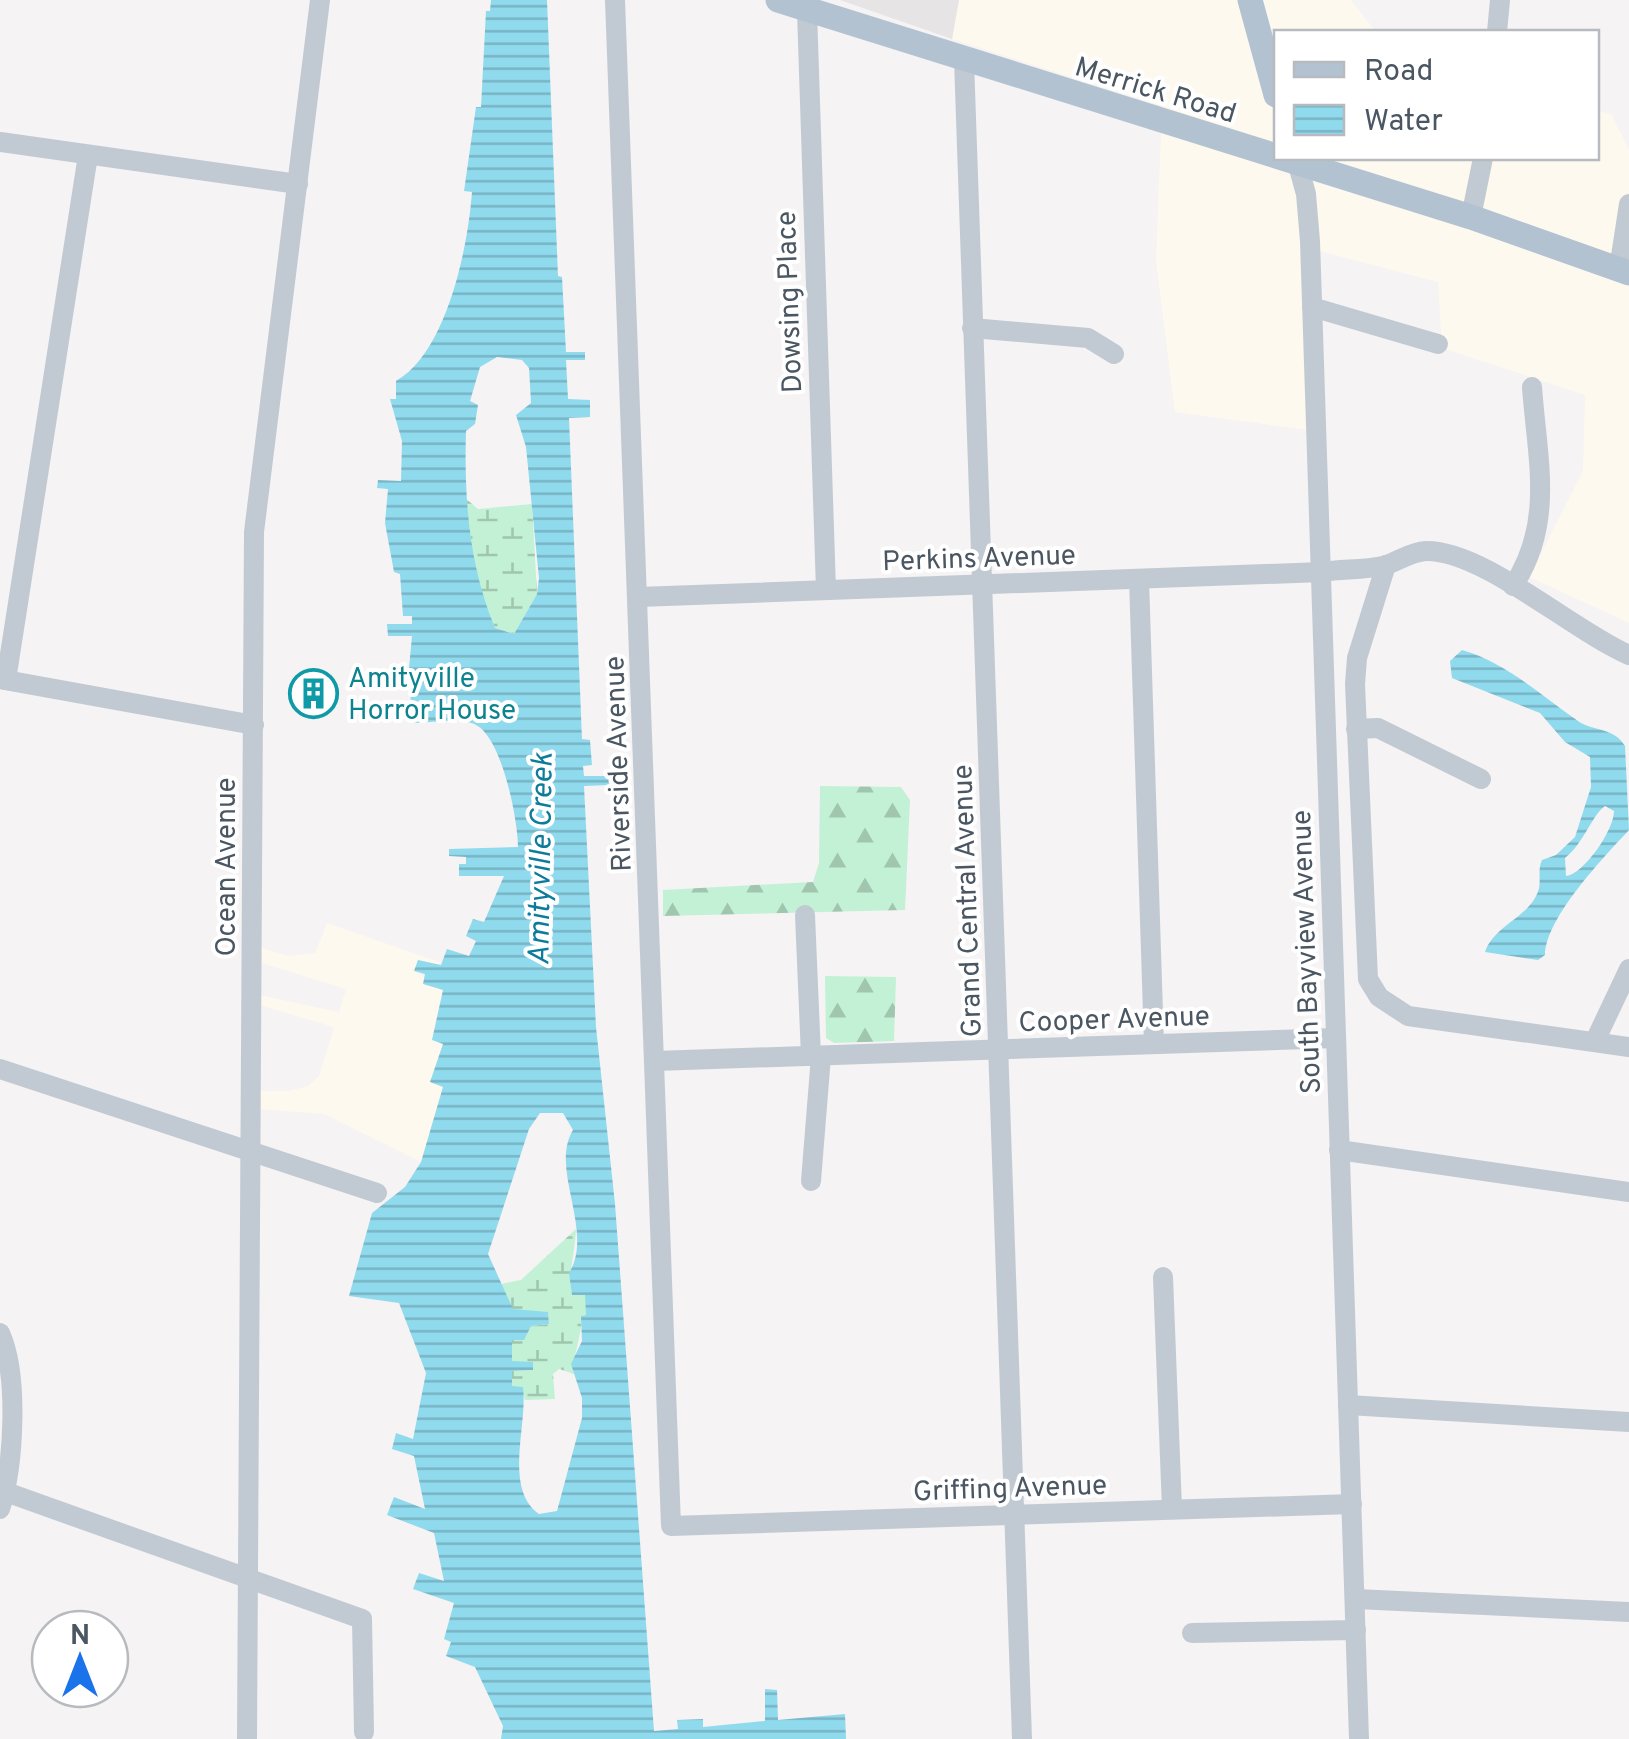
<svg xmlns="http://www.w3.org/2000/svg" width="1629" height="1739" viewBox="0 0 1629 1739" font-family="Overpass,sans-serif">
<defs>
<pattern id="forest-firs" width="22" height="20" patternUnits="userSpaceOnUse" patternTransform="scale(2.5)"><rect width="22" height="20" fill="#c3f1d5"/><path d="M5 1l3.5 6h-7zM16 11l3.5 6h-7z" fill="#a0c6b0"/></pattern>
<pattern id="wetland-marsh" width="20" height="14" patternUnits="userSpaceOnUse" patternTransform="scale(2.5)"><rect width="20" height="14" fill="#c3f1d5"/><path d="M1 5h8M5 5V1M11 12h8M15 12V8" fill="none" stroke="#a0c6b0"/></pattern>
<pattern id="water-rules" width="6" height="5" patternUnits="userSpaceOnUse" patternTransform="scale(2.5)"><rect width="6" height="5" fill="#90daee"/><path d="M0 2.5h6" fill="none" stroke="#78b4c4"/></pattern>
</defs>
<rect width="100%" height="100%" fill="#f5f3f3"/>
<g fill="#fdf9ef">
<path d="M 959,0 L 1351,0 L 1376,32 L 1276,32 L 1276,158 L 1596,158 L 1597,111 L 1611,114 L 1629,149 L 1629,623 L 1529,577 L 1583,471 L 1585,395 L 1442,348 L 1438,282 L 1315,250 L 1322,432 L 1175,412 L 1156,261 L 1162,106 L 952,39 Z"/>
<path d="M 327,923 L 442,963 L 415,971 L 443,990 L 432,1039 L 444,1043 L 443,1086 L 421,1162 L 324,1114 L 256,1109 L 256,1091 L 288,1091 L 308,1086 L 319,1076 L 334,1027 L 259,1005 L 259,995 L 339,1012 L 346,989 L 255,961 L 256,946 L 288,956 L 315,953 Z"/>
</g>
<path fill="#e6e4e5" d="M 840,0 L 959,0 L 952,39 Z"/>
<g fill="url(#forest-firs)">
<path d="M 820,786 L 901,787 L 910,800 L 905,910 L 663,916 L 663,890 L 813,882 L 819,863 Z"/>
<path d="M 825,976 L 896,977 L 894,1041 L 834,1043 L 826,1038 Z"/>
</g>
<g fill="url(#wetland-marsh)">
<path d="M 464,497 L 478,509 L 532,504 L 537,594 L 514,634 L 495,628 L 479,591 Z"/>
<path d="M 576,1229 C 575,1253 568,1272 572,1294 L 586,1294 L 586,1315 L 582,1316 C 582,1336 571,1362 574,1374 L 559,1369 L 553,1374 L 555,1399 L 525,1400 L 522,1387 L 512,1387 L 512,1371 L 532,1370 L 512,1362 L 512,1340 L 531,1326 L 549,1324 L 548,1313 L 513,1310 L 501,1284 L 521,1280 Z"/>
</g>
<g fill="url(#water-rules)" fill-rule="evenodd">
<path d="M 491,0 L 547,0 L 558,276 L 562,277 L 566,352 L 585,352 L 585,360 L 566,360 L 568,399 L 590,400 L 590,417 L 569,418 L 582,739 L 590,740 L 592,765 L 583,766 L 584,776 L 608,776 L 609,785 L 584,786 L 596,1027 L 615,1204 L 654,1731 L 678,1729 L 677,1720 L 703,1719 L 703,1727 L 765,1721 L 765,1689 L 777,1690 L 778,1720 L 845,1714 L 846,1739 L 501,1739 L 503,1726 L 475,1667 L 446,1656 L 451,1642 L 444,1639 L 454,1603 L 413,1589 L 419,1573 L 444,1581 L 434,1533 L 387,1515 L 394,1497 L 425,1509 L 414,1456 L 392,1449 L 396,1433 L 413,1439 L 426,1373 L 399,1303 L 349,1296 L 372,1213 L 405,1187 L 421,1162 L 443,1087 L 430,1082 L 443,1044 L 432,1040 L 443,990 L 423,984 L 425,974 L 414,971 L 418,960 L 441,965 L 447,949 L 469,956 L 476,941 L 466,936 L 473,919 L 484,922 L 504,876 L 459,876 L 459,864 L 466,864 L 466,857 L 449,856 L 449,849 L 518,847 C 518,820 502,738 476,725 C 461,717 431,723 414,723 L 408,679 L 412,636 L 388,636 L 387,624 L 412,624 L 412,616 L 403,616 L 400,574 L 394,572 L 385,523 L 388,489 L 377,488 L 378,480 L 401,481 L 402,441 L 390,399 L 396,399 L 396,381 C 447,352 468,247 472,192 L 464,191 L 476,107 L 481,107 L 486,11 L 490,11 ZM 497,357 L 522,360 L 529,368 L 531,403 L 516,415 L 526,447 L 539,578 L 537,594 L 514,634 L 495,628 C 469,566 464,499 466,431 L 475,424 L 478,405 L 470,401 L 480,367 ZM 540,1113 L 563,1113 L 573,1130 C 549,1169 595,1231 569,1273 L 572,1295 L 585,1295 L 586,1315 L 581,1316 L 582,1341 L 571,1364 L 582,1398 L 582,1418 L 557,1511 L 539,1514 C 503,1488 528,1425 523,1387 L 512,1386 L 512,1371 L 533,1370 L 533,1362 L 512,1361 L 512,1340 L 524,1340 L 531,1326 L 549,1324 L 548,1312 L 513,1309 L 488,1254 L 529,1129 Z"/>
<path d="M 1462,650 C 1507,663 1540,695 1578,721 C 1594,732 1614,727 1625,746 L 1629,830 C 1604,857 1546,917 1545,955 L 1538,960 L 1485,952 C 1494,927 1522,920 1535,898 C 1544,884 1536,873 1542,860 L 1556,855 L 1575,837 L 1591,787 L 1590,757 L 1565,742 L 1540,713 L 1452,678 L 1450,661 ZM 1605,806 L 1614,811 C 1614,830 1584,874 1566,876 L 1565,858 C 1584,843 1592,815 1605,806 Z"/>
</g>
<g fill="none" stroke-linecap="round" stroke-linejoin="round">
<g stroke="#c1cad2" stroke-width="20">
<path d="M 615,0 L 671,1526 L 1352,1504"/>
<path d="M 807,11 L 826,590"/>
<path d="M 1497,32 L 1500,0"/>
<path d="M 964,60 L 1022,1739"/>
<path d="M 0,142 L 298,184"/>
<path d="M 1298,165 L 1306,194 L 1310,241 L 1359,1739"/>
<path d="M 1471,217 L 1483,158"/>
<path d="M 1619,269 L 1629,204"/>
<path d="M 1312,307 L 1438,344"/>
<path d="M 972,328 L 1088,338 L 1114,354"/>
<path d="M 1386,565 L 1357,658 L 1355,684 L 1368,979 L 1379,997 L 1408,1016 L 1629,1047"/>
<path d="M 1139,579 L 1154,1044"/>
<path d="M 1513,586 C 1555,523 1537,458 1532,387"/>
<path d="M 638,597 L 1322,572 C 1342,569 1363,570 1383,566 C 1398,562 1409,552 1426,551 C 1483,550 1573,631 1629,655"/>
<path d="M 0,679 L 254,725"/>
<path d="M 6,680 L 88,155"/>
<path d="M 1356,729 L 1378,728 L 1481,779"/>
<path d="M 805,915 L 811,1056"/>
<path d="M 1595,1041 L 1629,969"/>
<path d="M 655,1061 L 1336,1038"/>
<path d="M 0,1069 L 377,1193"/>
<path d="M 1339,1150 L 1629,1192"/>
<path d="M 811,1181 L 821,1056"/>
<path d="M 1163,1277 L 1172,1509"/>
<path d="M 0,1333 C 19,1375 14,1465 0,1509"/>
<path d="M 1348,1405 L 1629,1422"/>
<path d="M 0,1490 L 362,1619 L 364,1732"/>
<path d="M 1356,1599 L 1629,1612"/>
<path d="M 1192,1633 L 1356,1630"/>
<path d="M 247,1739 L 254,532 L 320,0"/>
</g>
<g stroke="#b3c2d1" stroke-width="25">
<path d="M 778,0 L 1471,217 L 1629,273"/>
<path d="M 1250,0 L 1276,95"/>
</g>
</g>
<defs>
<symbol id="building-ring" viewBox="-11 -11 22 22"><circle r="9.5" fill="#fff" stroke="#0f9aa8" stroke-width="1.5"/><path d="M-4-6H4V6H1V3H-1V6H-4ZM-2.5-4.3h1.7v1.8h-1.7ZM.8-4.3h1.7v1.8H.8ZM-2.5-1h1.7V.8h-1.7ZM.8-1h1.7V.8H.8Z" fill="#0f9aa8"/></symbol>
</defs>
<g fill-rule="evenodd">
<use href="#building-ring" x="286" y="666" width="55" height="55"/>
</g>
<g text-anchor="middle" stroke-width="8" stroke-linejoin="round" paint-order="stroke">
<g font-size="28" fill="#4a5661" stroke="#fff">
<text transform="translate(1156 89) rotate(17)" y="10">Merrick Road</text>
<text transform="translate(788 302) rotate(-92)" y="10">Dowsing Place</text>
<text transform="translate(979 557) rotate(-2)" y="10">Perkins Avenue</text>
<text transform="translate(617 764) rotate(-92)" y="10">Riverside Avenue</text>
<text transform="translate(225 867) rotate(-90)" y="10">Ocean Avenue</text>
<text transform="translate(966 901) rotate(-92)" y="10">Grand Central Avenue</text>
<text transform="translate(1305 952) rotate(-92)" y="10">South Bayview Avenue</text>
<text transform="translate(1114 1018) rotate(-2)" y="10">Cooper Avenue</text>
<text transform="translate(1010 1487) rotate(-2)" y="10">Griffing Avenue</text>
</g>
<g font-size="28" fill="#0d838f" stroke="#fff" text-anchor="start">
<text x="348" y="687">Amityville<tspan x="348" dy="32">Horror House</tspan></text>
</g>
<g font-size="30" font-style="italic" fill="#0c7c9b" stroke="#fff">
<text transform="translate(540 859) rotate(-89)" y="10">Amityville Creek</text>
</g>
</g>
<rect x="1274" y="30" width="325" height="130" fill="#ffffff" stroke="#b7bbc0" stroke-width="2.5"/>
<rect x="1294" y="62" width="50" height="15" fill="#b3c2d1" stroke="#b7bbc0" stroke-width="2.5"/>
<text x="1364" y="80" font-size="30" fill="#4a5661">Road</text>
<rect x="1294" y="105" width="50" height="30" fill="url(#water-rules)" stroke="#b7bbc0" stroke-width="2.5"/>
<text x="1364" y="130" font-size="30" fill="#4a5661">Water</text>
<g transform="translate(80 1659)"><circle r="48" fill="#ffffff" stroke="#b7bbc0" stroke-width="2.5"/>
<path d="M0-8L18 38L0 25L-18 38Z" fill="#1a73e8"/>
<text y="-15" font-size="28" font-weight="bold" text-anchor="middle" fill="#4a5661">N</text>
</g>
</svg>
